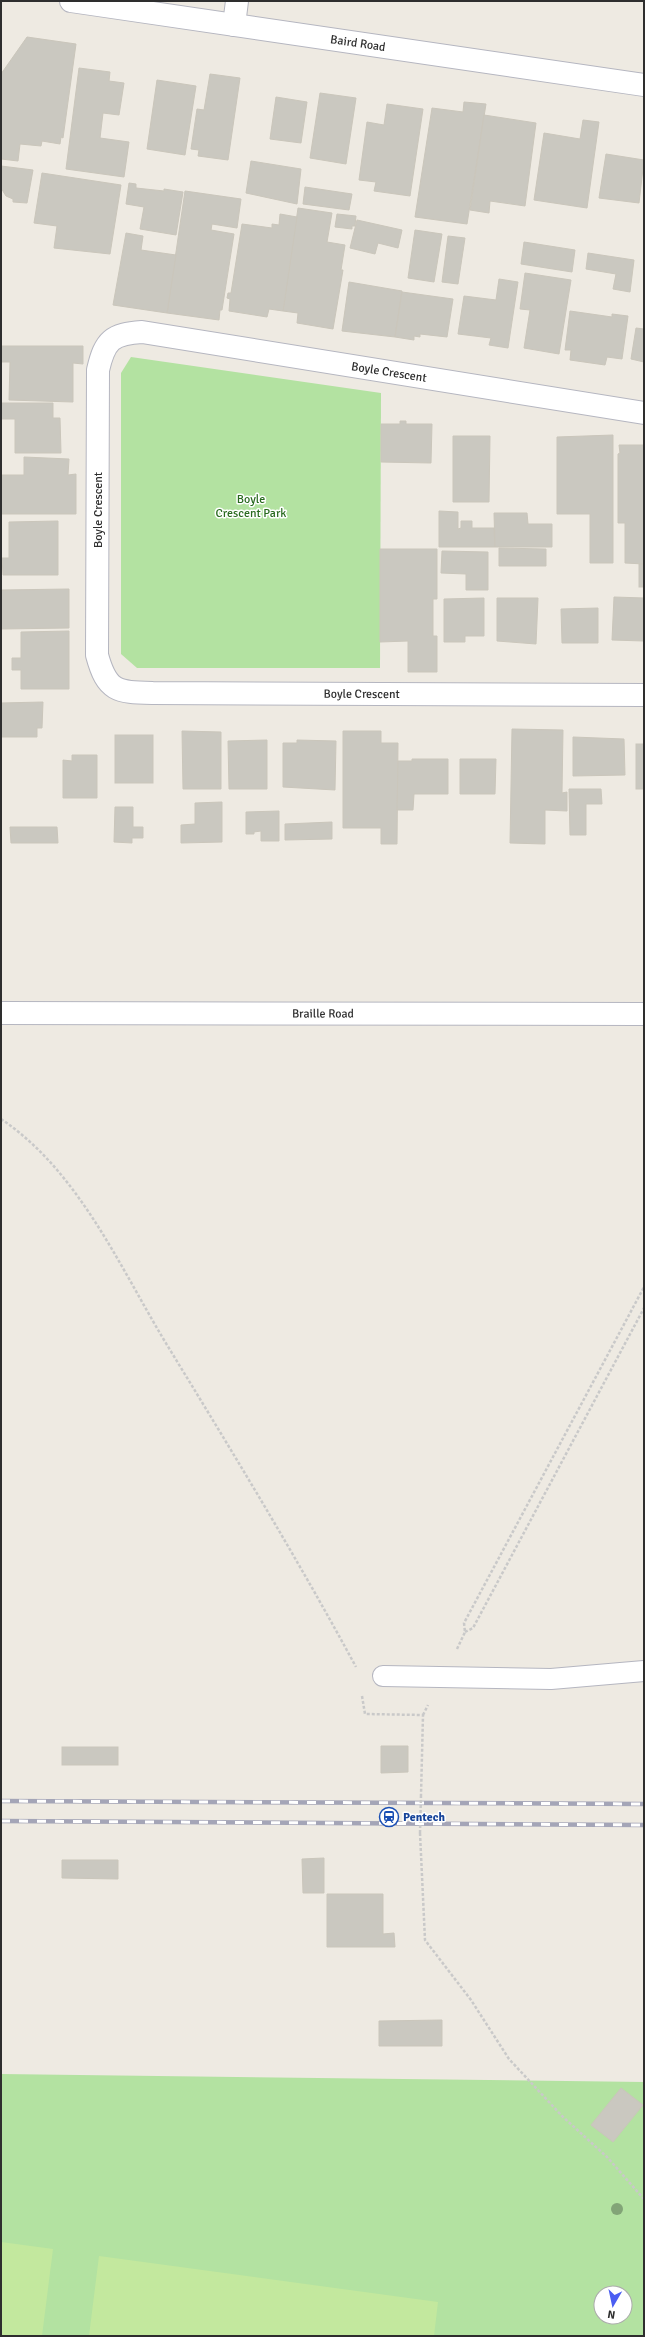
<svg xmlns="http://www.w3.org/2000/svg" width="645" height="2337" viewBox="0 0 645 2337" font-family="Signika,sans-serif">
<rect width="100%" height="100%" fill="#eeeae2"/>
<g fill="#b3e2a1" fill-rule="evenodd">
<path d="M 131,357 L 381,393 L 380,668 L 137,668 L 121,654 L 121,373 Z"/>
<path d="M 1,2074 L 644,2082 L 644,2336 L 1,2336 ZM 601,2293 L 625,2293 L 625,2317 L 601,2317 Z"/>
</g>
<g fill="#c3e89e">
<path d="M 1,2242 L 53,2249 L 42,2336 L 1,2336 Z"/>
<path d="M 99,2256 L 438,2302 L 434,2336 L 89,2336 Z"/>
</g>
<g fill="#cac8c0" stroke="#cac6bb">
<path d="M 27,37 L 76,44 L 63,138 L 61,137 L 60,144 L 42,141 L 41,146 L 20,144 L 18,161 L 1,159 L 1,74 Z"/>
<path d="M 79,68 L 110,72 L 109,81 L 124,83 L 119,115 L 103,113 L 100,138 L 129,142 L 124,177 L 66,169 Z"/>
<path d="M 210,74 L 240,78 L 228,160 L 198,156 L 199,150 L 191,149 L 197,109 L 204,110 Z"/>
<path d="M 157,80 L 196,86 L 185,155 L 147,149 Z"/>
<path d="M 320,93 L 356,98 L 346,164 L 310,158 Z"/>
<path d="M 276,97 L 307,102 L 301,143 L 270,139 Z"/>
<path d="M 464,102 L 486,104 L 467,224 L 415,217 L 432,108 L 463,112 Z"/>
<path d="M 387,104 L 423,109 L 410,196 L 374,191 L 376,182 L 359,180 L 367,122 L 384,125 Z"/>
<path d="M 484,115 L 536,123 L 525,206 L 490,201 L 489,213 L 470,210 Z"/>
<path d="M 583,120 L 599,122 L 587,208 L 534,200 L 544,133 L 580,139 Z"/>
<path d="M 606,154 L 644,160 L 639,203 L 599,198 Z"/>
<path d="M 251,161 L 301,169 L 297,204 L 246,193 Z"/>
<path d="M 1,166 L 33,170 L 27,203 L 13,202 L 13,199 L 6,196 L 1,188 Z"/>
<path d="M 42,173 L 121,185 L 110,254 L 54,248 L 57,226 L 34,223 Z"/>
<path d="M 129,183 L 136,184 L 136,188 L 164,191 L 164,189 L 183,192 L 176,235 L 140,229 L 144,207 L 126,204 Z"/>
<path d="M 305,187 L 352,194 L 349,210 L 303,204 Z"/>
<path d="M 185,191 L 241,199 L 237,228 L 212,224 L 211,230 L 234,234 L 222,310 L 220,310 L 219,320 L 167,313 Z"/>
<path d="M 298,208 L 332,213 L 327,242 L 345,245 L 341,270 L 343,270 L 333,329 L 297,323 L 298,313 L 283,311 Z"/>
<path d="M 280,214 L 297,217 L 283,311 L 269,309 L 267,317 L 229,311 L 230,299 L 227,298 L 228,293 L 231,293 L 242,224 L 272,228 L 272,224 L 279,225 Z"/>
<path d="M 337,214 L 356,216 L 355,226 L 352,226 L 352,229 L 335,227 Z"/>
<path d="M 357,220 L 402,230 L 398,248 L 378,243 L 375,254 L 350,248 Z"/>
<path d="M 415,230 L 442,234 L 434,282 L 408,278 Z"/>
<path d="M 126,233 L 143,236 L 141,250 L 176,255 L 167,313 L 113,305 Z"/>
<path d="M 448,236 L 465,238 L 458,284 L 442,282 Z"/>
<path d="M 524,242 L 575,250 L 572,272 L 521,264 Z"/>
<path d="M 588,253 L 634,260 L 630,292 L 613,289 L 616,274 L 586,269 Z"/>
<path d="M 525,273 L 571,280 L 559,354 L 524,348 L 530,310 L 520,309 Z"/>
<path d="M 499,279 L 518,282 L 508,348 L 489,345 L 491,338 L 458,334 L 464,296 L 496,300 Z"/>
<path d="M 349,282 L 402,291 L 395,337 L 342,331 Z"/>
<path d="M 402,292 L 453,299 L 447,337 L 420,334 L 420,337 L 414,336 L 414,340 L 395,337 Z"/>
<path d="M 570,311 L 612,317 L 612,314 L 628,316 L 622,359 L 607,357 L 605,365 L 570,360 L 571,350 L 565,350 Z"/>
<path d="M 636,328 L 644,329 L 644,362 L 631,359 Z"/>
<path d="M 1,346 L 83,346 L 83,364 L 73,363 L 73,402 L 9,400 L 10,362 L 1,362 Z"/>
<path d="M 1,403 L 53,403 L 53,418 L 60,418 L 61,453 L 15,453 L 15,419 L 1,419 Z"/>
<path d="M 400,421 L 406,421 L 406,424 L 432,424 L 431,463 L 381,462 L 381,424 L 400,424 Z"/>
<path d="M 613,435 L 613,563 L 590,563 L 590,514 L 557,514 L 557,437 Z"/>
<path d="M 453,436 L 490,436 L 489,502 L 453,502 Z"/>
<path d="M 619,445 L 644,445 L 644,564 L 625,563 L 625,523 L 618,523 L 618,454 L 620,453 Z"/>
<path d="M 24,457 L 69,459 L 68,475 L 76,474 L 76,514 L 1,514 L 1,475 L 24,475 Z"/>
<path d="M 439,511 L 458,512 L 458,529 L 461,528 L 461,521 L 472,521 L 472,528 L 494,528 L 495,547 L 439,547 Z"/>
<path d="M 494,513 L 527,513 L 528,524 L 552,524 L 552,547 L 495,547 Z"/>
<path d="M 58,521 L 58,575 L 3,575 L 2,558 L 9,558 L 9,522 Z"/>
<path d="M 499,548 L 546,549 L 546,566 L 499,566 Z"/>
<path d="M 380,549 L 437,549 L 437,599 L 433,599 L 433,636 L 437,636 L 437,672 L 408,672 L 408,641 L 380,642 Z"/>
<path d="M 442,551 L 488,552 L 488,590 L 466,590 L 466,574 L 441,573 Z"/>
<rect x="639" y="564" width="5" height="23"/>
<path d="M 69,589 L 69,628 L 1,629 L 1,590 Z"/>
<path d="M 614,597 L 644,598 L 644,641 L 612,640 Z"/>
<path d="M 484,598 L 484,636 L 465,636 L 465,642 L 444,642 L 444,599 Z"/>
<path d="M 497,598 L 538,598 L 536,644 L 497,641 Z"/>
<path d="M 598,608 L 598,643 L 562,643 L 561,609 Z"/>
<path d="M 69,631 L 69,689 L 21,689 L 21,670 L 12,670 L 12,658 L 21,658 L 21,632 Z"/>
<path d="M 43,702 L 42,728 L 37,728 L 37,737 L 1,737 L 1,703 Z"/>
<path d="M 512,729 L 563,730 L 562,793 L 567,792 L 567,811 L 545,810 L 545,844 L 510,843 Z"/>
<path d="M 182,731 L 221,732 L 221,789 L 183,789 Z"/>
<path d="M 343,731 L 381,731 L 381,743 L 398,743 L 397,844 L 381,844 L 381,828 L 343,828 Z"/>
<rect x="115" y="735" width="38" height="48"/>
<path d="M 573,737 L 624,739 L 625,775 L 573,776 Z"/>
<path d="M 267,740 L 267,789 L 229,789 L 228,741 Z"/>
<path d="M 297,740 L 336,741 L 335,790 L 283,787 L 283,743 L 297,743 Z"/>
<rect x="636" y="744" width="8" height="45"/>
<path d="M 72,755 L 97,755 L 97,798 L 63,798 L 63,760 L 72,761 Z"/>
<path d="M 412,759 L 448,759 L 448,794 L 414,794 L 413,810 L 397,810 L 398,761 L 412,761 Z"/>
<path d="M 460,759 L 496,759 L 495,794 L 460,794 Z"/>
<path d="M 569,789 L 601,789 L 602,804 L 586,804 L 586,835 L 570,835 Z"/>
<path d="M 222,802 L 222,842 L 181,843 L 181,825 L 195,824 L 195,803 Z"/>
<path d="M 115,807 L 133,807 L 133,827 L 143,827 L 143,838 L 132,838 L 132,843 L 114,842 Z"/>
<path d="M 279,811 L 279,841 L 261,841 L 261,831 L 254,832 L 254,834 L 246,834 L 246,812 Z"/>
<path d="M 332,822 L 332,839 L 285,840 L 285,824 Z"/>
<path d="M 10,827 L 57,827 L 58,843 L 11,843 Z"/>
<path d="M 381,1746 L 408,1746 L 408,1772 L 381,1773 Z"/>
<rect x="62" y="1747" width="56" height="18"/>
<path d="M 324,1858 L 324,1893 L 303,1893 L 302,1859 Z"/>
<path d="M 62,1860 L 118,1860 L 118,1879 L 62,1878 Z"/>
<path d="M 327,1894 L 383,1894 L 383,1934 L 394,1933 L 395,1947 L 327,1947 Z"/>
<path d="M 442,2020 L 442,2046 L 379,2046 L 379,2021 Z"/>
<path d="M 621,2088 L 643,2105 L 613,2142 L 591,2125 Z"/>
</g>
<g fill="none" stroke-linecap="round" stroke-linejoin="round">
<defs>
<path id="lane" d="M 383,1676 L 551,1679 L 644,1671"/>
<g id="street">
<path id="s1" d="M 71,1 L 644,85"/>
<path d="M 234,25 L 237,1"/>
<path id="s2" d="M 644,413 L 142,332 C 112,334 105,340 98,370 L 97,655 C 107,692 117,692 153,693 L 644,695"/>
<path id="s3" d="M 1,1013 L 644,1014"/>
</g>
</defs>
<use href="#lane" stroke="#b5b6c0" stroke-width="22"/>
<use href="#street" stroke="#b5b6c0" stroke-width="24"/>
<g stroke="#c9c9c9" stroke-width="2.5" stroke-dasharray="3 2" stroke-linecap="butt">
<path d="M 1,1119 C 77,1170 118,1263 164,1340 C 230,1448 296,1556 356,1667"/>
<path d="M 465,1632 L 473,1628 L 644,1308"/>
<path d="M 457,1649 L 465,1632 L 464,1623 L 644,1287"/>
<path d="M 362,1696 L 365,1714 L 423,1715 L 421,1795"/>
<path d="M 423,1715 L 428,1705"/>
<path d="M 420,1833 L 425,1940 L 471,2000 L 509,2059 L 562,2116 L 607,2157 L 644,2199"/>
</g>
<use href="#lane" stroke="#fff" stroke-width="20"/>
<use href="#street" stroke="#fff" stroke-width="22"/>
<defs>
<g id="rail">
<path d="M 1,1801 L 644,1804"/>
<path d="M 1,1821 L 644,1825"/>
</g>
</defs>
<use href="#rail" stroke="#a4a5b7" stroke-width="4.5"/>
<use href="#rail" stroke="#fff" stroke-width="3" stroke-dasharray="9" stroke-linecap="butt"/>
<path stroke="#c9c9c9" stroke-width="2.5" stroke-dasharray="3 2" stroke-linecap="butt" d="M 420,1833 L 421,1795"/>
</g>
<circle fill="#82a477" cx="617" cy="2209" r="6"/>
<defs>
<symbol id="station-ring" viewBox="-11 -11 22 22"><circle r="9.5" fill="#fff" stroke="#1a4fb4" stroke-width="1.5"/><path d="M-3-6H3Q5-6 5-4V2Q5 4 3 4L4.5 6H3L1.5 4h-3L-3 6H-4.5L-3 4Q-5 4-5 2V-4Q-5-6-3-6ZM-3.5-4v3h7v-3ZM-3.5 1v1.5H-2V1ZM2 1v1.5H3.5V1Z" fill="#1a4fb4"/></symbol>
</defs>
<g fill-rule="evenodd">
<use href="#station-ring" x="378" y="1806" width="22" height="22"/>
</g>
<g text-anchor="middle" stroke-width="3" stroke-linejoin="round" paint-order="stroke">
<g font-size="12" fill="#2e2e2e" stroke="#fff">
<text dy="4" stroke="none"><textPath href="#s1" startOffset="290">Baird Road</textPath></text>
<text transform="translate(389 372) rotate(9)" y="4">Boyle Crescent</text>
<text transform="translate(98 510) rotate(-90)" y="4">Boyle Crescent</text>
<text dy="4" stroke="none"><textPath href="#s2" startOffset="1144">Boyle Crescent</textPath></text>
<text dy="4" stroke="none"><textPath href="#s3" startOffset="322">Braille Road</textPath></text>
</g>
<g font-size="12" fill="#296a1f" stroke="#fff">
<text x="251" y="503">Boyle<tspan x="251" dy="14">Crescent Park</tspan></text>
</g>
<g font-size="12" font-weight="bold" fill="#164399" stroke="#fff" text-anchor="start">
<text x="403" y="1821">Pentech</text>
</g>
</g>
<rect width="645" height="2337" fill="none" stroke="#2e2e2e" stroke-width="4"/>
<g transform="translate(613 2305) rotate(189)"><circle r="19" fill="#ffffff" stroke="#ababab"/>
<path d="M0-3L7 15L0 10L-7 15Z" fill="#4b5ef2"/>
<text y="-6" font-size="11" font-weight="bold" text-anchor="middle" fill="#2e2e2e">N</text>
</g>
</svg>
